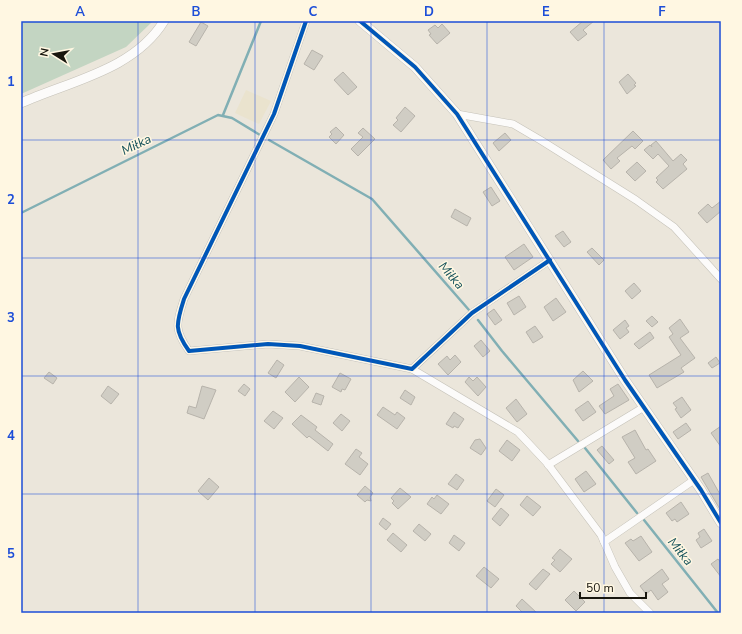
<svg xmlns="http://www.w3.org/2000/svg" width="742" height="634" viewBox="0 0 742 634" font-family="'Nunito Sans',sans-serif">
<rect width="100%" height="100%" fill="#ebe6db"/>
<path fill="#eae3ce" d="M 246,90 L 271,101 L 259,124 L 235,113 Z"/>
<path fill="#c3d5c2" d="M 21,21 L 153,21 L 126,47 L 21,94 Z"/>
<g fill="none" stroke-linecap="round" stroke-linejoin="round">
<g stroke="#81afb4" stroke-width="2.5">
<path d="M 223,115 L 261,21"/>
<path d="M 269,140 L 372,199 L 469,310"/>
<path d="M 21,213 L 218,115 L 232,118 L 260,135"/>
<path d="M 478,320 L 502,351 L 578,441"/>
<path d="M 585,448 L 637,513"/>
<path d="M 644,520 L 718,613"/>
</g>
</g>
<g fill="#d0cdc4" stroke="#b7b3ab">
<path d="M 583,21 L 594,21 L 583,30 L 587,34 L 578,41 L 570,32 Z"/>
<path d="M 201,22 L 208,26 L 196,46 L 189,42 Z"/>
<path d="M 442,24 L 450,33 L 437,44 L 429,35 L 431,34 L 428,30 L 435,25 L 438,28 Z"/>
<path d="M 312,50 L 323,56 L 314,70 L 304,64 Z"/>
<path d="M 343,72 L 357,87 L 348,95 L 334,80 Z"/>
<path d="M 628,74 L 636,83 L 634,85 L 636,86 L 627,94 L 619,82 Z"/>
<path d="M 405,107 L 415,116 L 401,132 L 393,125 L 398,120 L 396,118 Z"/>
<path d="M 336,127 L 344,135 L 336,144 L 329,137 L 332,134 L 330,132 Z"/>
<path d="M 363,128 L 375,139 L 358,156 L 351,149 L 363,137 L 358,133 Z"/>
<path d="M 633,131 L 643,141 L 635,149 L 632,146 L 617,158 L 620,161 L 611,169 L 603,160 Z"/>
<path d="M 505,133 L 511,140 L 499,151 L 493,143 Z"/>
<path d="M 656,141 L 673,161 L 681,154 L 687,160 L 683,164 L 687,169 L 663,189 L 656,182 L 658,180 L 656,178 L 669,166 L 658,154 L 653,159 L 644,150 L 650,145 L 652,147 L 651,145 Z"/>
<path d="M 637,162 L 646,171 L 635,181 L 626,172 Z"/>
<path d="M 491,187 L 500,201 L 492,206 L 483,192 Z"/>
<path d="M 721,201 L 721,211 L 707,223 L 698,213 L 708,204 L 712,208 Z"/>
<path d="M 455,209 L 471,218 L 467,226 L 451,217 Z"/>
<path d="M 563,231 L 571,242 L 564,247 L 555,236 Z"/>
<path d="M 524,244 L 533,257 L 514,270 L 505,257 Z"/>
<path d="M 592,248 L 604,260 L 599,265 L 587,252 Z"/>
<path d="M 634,283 L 641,291 L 632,299 L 625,291 Z"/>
<path d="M 519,296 L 526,307 L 514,315 L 507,303 Z"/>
<path d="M 556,298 L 566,312 L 553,321 L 544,307 Z"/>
<path d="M 494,309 L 502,320 L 495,325 L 487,314 Z"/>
<path d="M 652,316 L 658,322 L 652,327 L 646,321 Z"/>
<path d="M 680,319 L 689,332 L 680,338 L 695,358 L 681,368 L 684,372 L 657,388 L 649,375 L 681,355 L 669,337 L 673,334 L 669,328 Z"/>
<path d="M 625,320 L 629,326 L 626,328 L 629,332 L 620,339 L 613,330 Z"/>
<path d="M 535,326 L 543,337 L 533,343 L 526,332 Z"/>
<path d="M 650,332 L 654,338 L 639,349 L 634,344 Z"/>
<path d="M 481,340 L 490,351 L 483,357 L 474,346 Z"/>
<path d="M 455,355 L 461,362 L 448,375 L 438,364 L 447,356 L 450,360 Z"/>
<path d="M 716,357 L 720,363 L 712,368 L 708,363 Z"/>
<path d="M 277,360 L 284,365 L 276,378 L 268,373 Z"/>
<path d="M 583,371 L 593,381 L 579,392 L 573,380 Z"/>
<path d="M 49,372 L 57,378 L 53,384 L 44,378 Z"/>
<path d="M 340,373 L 351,379 L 345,390 L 342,389 L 341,392 L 332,387 Z"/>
<path d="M 299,377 L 309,387 L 295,402 L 285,392 Z"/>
<path d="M 469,377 L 473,381 L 477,377 L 486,387 L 478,396 L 465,382 Z"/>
<path d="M 244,384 L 250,389 L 245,396 L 238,391 Z"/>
<path d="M 618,384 L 629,400 L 605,414 L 599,406 L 614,396 L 610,389 Z"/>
<path d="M 108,386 L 119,394 L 111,404 L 101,396 Z"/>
<path d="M 202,386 L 216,390 L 204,419 L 187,413 L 189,406 L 196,408 Z"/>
<path d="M 405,390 L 415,397 L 411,405 L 400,398 Z"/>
<path d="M 316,393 L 324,396 L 321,405 L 312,402 Z"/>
<path d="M 682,397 L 691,410 L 681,418 L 675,409 L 677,408 L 673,403 Z"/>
<path d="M 516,399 L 527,414 L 517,422 L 506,408 Z"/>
<path d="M 588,401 L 596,412 L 583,421 L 575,410 Z"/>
<path d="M 383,407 L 395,415 L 397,412 L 405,418 L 397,429 L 377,415 Z"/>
<path d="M 273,411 L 283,418 L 274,429 L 264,421 Z"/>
<path d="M 454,412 L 464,419 L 458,428 L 454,426 L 453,428 L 446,424 Z"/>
<path d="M 341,414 L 350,421 L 342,431 L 333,423 Z"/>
<path d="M 301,415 L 317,427 L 315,430 L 333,444 L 328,451 L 309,436 L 307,438 L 292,424 Z"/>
<path d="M 686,423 L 691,430 L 678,439 L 673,432 Z"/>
<path d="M 721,426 L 721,447 L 711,433 Z"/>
<path d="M 635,430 L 646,450 L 648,449 L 656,461 L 636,474 L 628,462 L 635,458 L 622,437 Z"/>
<path d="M 480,439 L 486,448 L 481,455 L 470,448 L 475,440 Z"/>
<path d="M 507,440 L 520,450 L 512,461 L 499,451 Z"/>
<path d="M 602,446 L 614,460 L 609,464 L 597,450 Z"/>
<path d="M 356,449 L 362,453 L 359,457 L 368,464 L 360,475 L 345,464 Z"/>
<path d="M 586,471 L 596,484 L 584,492 L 575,479 Z"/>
<path d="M 708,473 L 721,496 L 721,511 L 701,477 Z"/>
<path d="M 456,474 L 464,480 L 457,490 L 448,484 Z"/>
<path d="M 209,478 L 219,487 L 208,500 L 198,491 Z"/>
<path d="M 365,486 L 373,493 L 370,497 L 371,501 L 367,500 L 365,502 L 357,495 Z"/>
<path d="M 400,488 L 411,497 L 398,509 L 392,503 L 394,501 L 391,498 Z"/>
<path d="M 496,489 L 504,495 L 495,507 L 487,501 Z"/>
<path d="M 437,495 L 449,504 L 441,514 L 427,504 L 432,497 L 434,499 Z"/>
<path d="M 527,496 L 541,507 L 533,516 L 520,505 Z"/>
<path d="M 681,502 L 689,514 L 677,522 L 675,519 L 672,521 L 666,513 Z"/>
<path d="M 501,508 L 509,515 L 500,526 L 492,519 Z"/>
<path d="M 383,518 L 391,524 L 386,530 L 379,524 Z"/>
<path d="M 419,524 L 431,534 L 425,541 L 413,531 Z"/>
<path d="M 704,529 L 712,541 L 701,548 L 696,540 L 700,537 L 698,533 Z"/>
<path d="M 393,533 L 407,545 L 401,552 L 387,540 Z"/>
<path d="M 454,535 L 465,543 L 459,551 L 449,543 Z"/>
<path d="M 641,536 L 652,552 L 639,561 L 625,543 L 631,539 L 633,541 Z"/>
<path d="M 560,549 L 572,559 L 560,572 L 551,564 L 555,560 L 552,558 Z"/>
<path d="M 718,559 L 721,563 L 721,577 L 711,564 Z"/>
<path d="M 484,567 L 499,579 L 491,588 L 476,576 Z"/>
<path d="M 543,569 L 550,574 L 536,590 L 529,584 Z"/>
<path d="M 662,569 L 669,579 L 662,584 L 668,592 L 658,600 L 651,590 L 646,594 L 640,586 Z"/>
<path d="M 574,591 L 585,602 L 576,611 L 565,600 Z"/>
<path d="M 522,599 L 537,613 L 523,613 L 516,606 Z"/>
</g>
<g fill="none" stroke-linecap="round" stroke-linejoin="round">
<defs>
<g id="minor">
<path d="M 306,21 L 274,114 L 184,299 C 176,324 174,330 189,351 L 268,344 L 300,346 L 412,369 L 472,313 L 550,260"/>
<path d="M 457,114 L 513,124 L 542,141 L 636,200 L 674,227 L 721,279"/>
<path d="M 412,369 L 518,432 L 547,463 L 601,535 L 615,567 L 630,593 L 650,613"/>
<path d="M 548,465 L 644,407"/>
<path d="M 604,542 L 694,480"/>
</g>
<g id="tertiary">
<path d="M 360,21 L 415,67 L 457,114 L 625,380 L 701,490 L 721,523"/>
<path d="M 21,103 C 70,81 134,70 164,21"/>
</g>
</defs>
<use href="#minor" stroke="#c5c2b9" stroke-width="8"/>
<use href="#tertiary" stroke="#c5c2b9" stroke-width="10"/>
<use href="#minor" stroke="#fcfbfa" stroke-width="7"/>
<use href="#tertiary" stroke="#fcfbfa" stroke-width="9"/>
<defs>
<g id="cycleway">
<path d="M 306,21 L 274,114 L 184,299 C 176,324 174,330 189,351 L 268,344 L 300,346 L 412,369 L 472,313 L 550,260"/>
<path d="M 360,21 L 415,67 L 457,114 L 625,380 L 701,490 L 721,523"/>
</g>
</defs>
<use href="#cycleway" stroke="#fff7e2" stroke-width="6"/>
<use href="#cycleway" stroke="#0057b8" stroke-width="4"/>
</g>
<path fill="none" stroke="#1d4ed8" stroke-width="1" stroke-opacity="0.55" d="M 138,21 L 138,613M 255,21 L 255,613M 371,21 L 371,613M 487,21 L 487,613M 604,21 L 604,613M 21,140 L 721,140M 21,258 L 721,258M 21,376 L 721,376M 21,494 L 721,494"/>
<g text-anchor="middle" stroke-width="3" stroke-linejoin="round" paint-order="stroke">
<g font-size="13" font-style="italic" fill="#16525b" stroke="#fff7e2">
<text transform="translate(136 144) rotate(-26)" y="5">Miłka</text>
<text transform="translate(452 275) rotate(49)" y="5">Miłka</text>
<text transform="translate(681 551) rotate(51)" y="5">Miłka</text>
</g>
</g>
<rect width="742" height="634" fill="none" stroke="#fff7e2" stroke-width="44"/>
<g transform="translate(54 54) rotate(281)" stroke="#fff7e2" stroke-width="3" paint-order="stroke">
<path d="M0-3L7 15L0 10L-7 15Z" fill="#18160e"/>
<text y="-6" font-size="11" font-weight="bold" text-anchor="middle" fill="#18160e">N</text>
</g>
<path d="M580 592v6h66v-6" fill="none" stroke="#18160e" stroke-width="2"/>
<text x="586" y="592" font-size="12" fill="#18160e" stroke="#fff7e2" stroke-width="3" paint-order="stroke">50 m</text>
<rect x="22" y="22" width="698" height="590" fill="none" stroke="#1d4ed8" stroke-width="1.5"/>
<g font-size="13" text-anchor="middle" font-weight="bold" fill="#1d4ed8">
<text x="80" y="16">A</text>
<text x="196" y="16">B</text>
<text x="313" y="16">C</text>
<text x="429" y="16">D</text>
<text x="546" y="16">E</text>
<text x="662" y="16">F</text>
<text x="11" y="86">1</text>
<text x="11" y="204">2</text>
<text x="11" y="322">3</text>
<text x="11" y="440">4</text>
<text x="11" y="558">5</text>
</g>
</svg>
